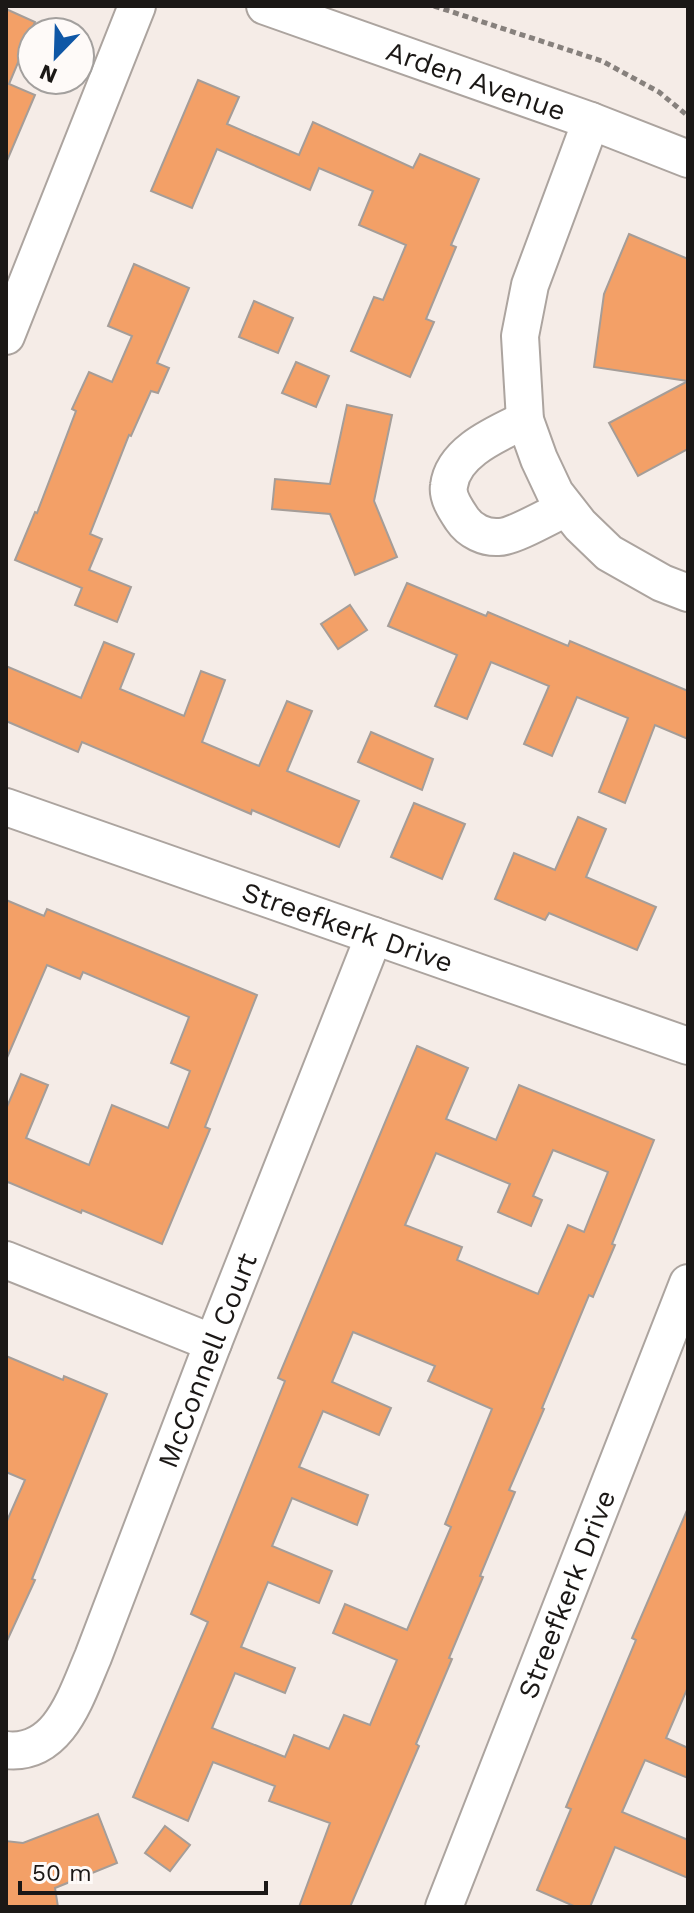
<svg xmlns="http://www.w3.org/2000/svg" width="694" height="1913" viewBox="0 0 694 1913" font-family="'Work Sans',sans-serif">
<rect width="100%" height="100%" fill="#f5ece7"/>
<g fill="#f3a067" stroke="#a59d98" stroke-width="2" fill-rule="evenodd">
<path d="M 6,9 L 35,22 L 9,84 L 35,95 L 6,163 Z"/>
<path d="M 198,80 L 239,97 L 227,124 L 299,155 L 313,122 L 413,168 L 420,154 L 479,179 L 451,245 L 456,247 L 426,319 L 434,322 L 410,377 L 351,351 L 374,297 L 383,300 L 406,245 L 359,225 L 373,191 L 319,168 L 310,190 L 217,149 L 192,208 L 151,191 Z"/>
<path d="M 629,234 L 688,259 L 688,381 L 594,367 L 604,294 Z"/>
<path d="M 134,264 L 189,288 L 157,363 L 169,368 L 158,393 L 151,391 L 131,436 L 129,435 L 90,534 L 102,539 L 89,570 L 131,587 L 117,622 L 75,605 L 82,588 L 15,560 L 35,512 L 37,513 L 76,411 L 72,409 L 89,372 L 112,382 L 132,336 L 108,326 Z"/>
<path d="M 254,301 L 293,318 L 278,353 L 239,337 Z"/>
<path d="M 296,362 L 329,376 L 316,407 L 282,393 Z"/>
<path d="M 688,381 L 688,449 L 638,476 L 609,423 Z"/>
<path d="M 347,405 L 392,415 L 374,501 L 397,557 L 355,575 L 330,514 L 272,509 L 275,479 L 330,484 Z"/>
<path d="M 407,583 L 486,616 L 488,612 L 568,646 L 570,641 L 688,691 L 688,739 L 655,725 L 625,803 L 599,792 L 628,718 L 577,697 L 552,756 L 524,744 L 549,686 L 491,662 L 467,719 L 435,706 L 457,655 L 388,626 Z"/>
<path d="M 350,605 L 367,630 L 338,649 L 321,624 Z"/>
<path d="M 104,642 L 134,654 L 120,689 L 184,716 L 201,671 L 225,680 L 202,742 L 259,766 L 287,701 L 312,711 L 287,771 L 359,801 L 339,847 L 252,810 L 251,814 L 82,742 L 78,752 L 6,721 L 6,666 L 81,698 Z"/>
<path d="M 371,732 L 433,759 L 422,790 L 358,762 Z"/>
<path d="M 414,803 L 465,824 L 442,879 L 391,857 Z"/>
<path d="M 578,817 L 606,829 L 586,877 L 656,907 L 637,950 L 549,913 L 545,920 L 495,899 L 514,853 L 555,870 Z"/>
<path d="M 6,900 L 44,916 L 47,909 L 257,995 L 205,1127 L 210,1129 L 162,1244 L 82,1210 L 81,1213 L 8,1182 L 6,1185 L 6,1109 L 21,1074 L 48,1085 L 26,1138 L 89,1165 L 112,1105 L 168,1128 L 190,1071 L 171,1063 L 189,1017 L 83,972 L 80,979 L 47,965 L 6,1060 Z"/>
<path d="M 417,1046 L 468,1068 L 446,1119 L 496,1140 L 519,1085 L 654,1140 L 612,1244 L 615,1245 L 593,1297 L 589,1295 L 542,1408 L 544,1409 L 509,1490 L 515,1492 L 480,1576 L 483,1577 L 449,1658 L 452,1659 L 416,1744 L 419,1746 L 350,1907 L 299,1907 L 330,1823 L 269,1801 L 275,1786 L 213,1762 L 188,1821 L 133,1797 L 208,1622 L 191,1614 L 285,1381 L 278,1378 ZM 553,1150 L 608,1172 L 584,1232 L 568,1225 L 538,1294 L 457,1260 L 462,1247 L 405,1225 L 436,1153 L 510,1184 L 498,1212 L 531,1226 L 542,1200 L 533,1196 ZM 353,1332 L 435,1366 L 428,1381 L 492,1409 L 445,1524 L 451,1527 L 407,1630 L 345,1604 L 333,1633 L 397,1660 L 370,1725 L 344,1715 L 329,1749 L 294,1735 L 285,1757 L 212,1728 L 235,1673 L 285,1693 L 295,1668 L 241,1647 L 268,1582 L 319,1603 L 332,1571 L 272,1546 L 292,1498 L 357,1525 L 368,1495 L 299,1467 L 323,1411 L 379,1435 L 391,1408 L 332,1382 Z"/>
<path d="M 6,1356 L 63,1380 L 64,1376 L 107,1394 L 32,1579 L 35,1580 L 6,1643 L 6,1523 L 25,1480 L 6,1472 Z"/>
<path d="M 688,1508 L 688,1687 L 666,1738 L 688,1748 L 688,1778 L 645,1760 L 622,1812 L 688,1840 L 688,1878 L 615,1847 L 590,1907 L 576,1907 L 537,1890 L 571,1809 L 566,1807 L 636,1640 L 632,1638 Z"/>
<path d="M 98,1814 L 117,1863 L 55,1888 L 58,1907 L 6,1907 L 6,1841 L 23,1843 Z"/>
<path d="M 165,1826 L 190,1845 L 170,1871 L 145,1853 Z"/>
</g>
<g fill="none" stroke-linecap="round" stroke-linejoin="round">
<defs>
<g id="minor">
<path id="s1" d="M 265,6 L 591,121 L 688,159"/>
<path d="M 591,121 L 530,285 L 520,336 L 525,420 L 539,459 L 555,493 L 580,525 L 609,553 L 662,583 L 688,593"/>
<path d="M 6,336 L 137,6"/>
<path d="M 525,420 C 499,433 453,451 449,486 C 447,497 456,510 462,519 C 470,531 485,538 499,537 C 513,537 551,515 566,508"/>
<path id="s2" d="M 6,807 L 688,1046"/>
<path d="M 6,1260 L 213,1343"/>
<path id="s3" d="M 6,1750 C 59,1756 76,1696 93,1657 L 213,1343 L 374,936"/>
<path id="s4" d="M 444,1907 L 688,1283"/>
</g>
</defs>
<use href="#minor" stroke="#aca49f" stroke-width="40"/>
<path stroke="#87817d" stroke-width="5" stroke-dasharray="6 4" stroke-linecap="butt" d="M 434,6 L 602,61 L 659,92 L 688,116"/>
<use href="#minor" stroke="#fff" stroke-width="36"/>
</g>
<g text-anchor="middle" stroke-width="6" stroke-linejoin="round" paint-order="stroke">
<g font-size="28" fill="#1b1816" stroke="#fefaf8">
<text dy="10" stroke="none"><textPath href="#s1" startOffset="224">Arden Avenue</textPath></text>
<text dy="10" stroke="none"><textPath href="#s2" startOffset="362">Streefkerk Drive</textPath></text>
<text dy="10" stroke="none"><textPath href="#s3" startOffset="456">McConnell Court</textPath></text>
<text dy="10" stroke="none"><textPath href="#s4" startOffset="336">Streefkerk Drive</textPath></text>
</g>
</g>
<rect width="694" height="1913" fill="none" stroke="#1b1816" stroke-width="16"/>
<g transform="translate(56 56) rotate(203)"><circle r="38" fill="#fefaf8" stroke="#a3a09e" stroke-width="2"/>
<path d="M0-6L14 30L0 20L-14 30Z" fill="#0f57a6"/>
<text y="-12" font-size="22" font-weight="bold" text-anchor="middle" fill="#1b1816">N</text>
</g>
<path d="M20 1881v12h246v-12" fill="none" stroke="#1b1816" stroke-width="4"/>
<text x="32" y="1881" font-size="24" fill="#1b1816" stroke="#fefaf8" stroke-width="6" paint-order="stroke">50 m</text>
</svg>
